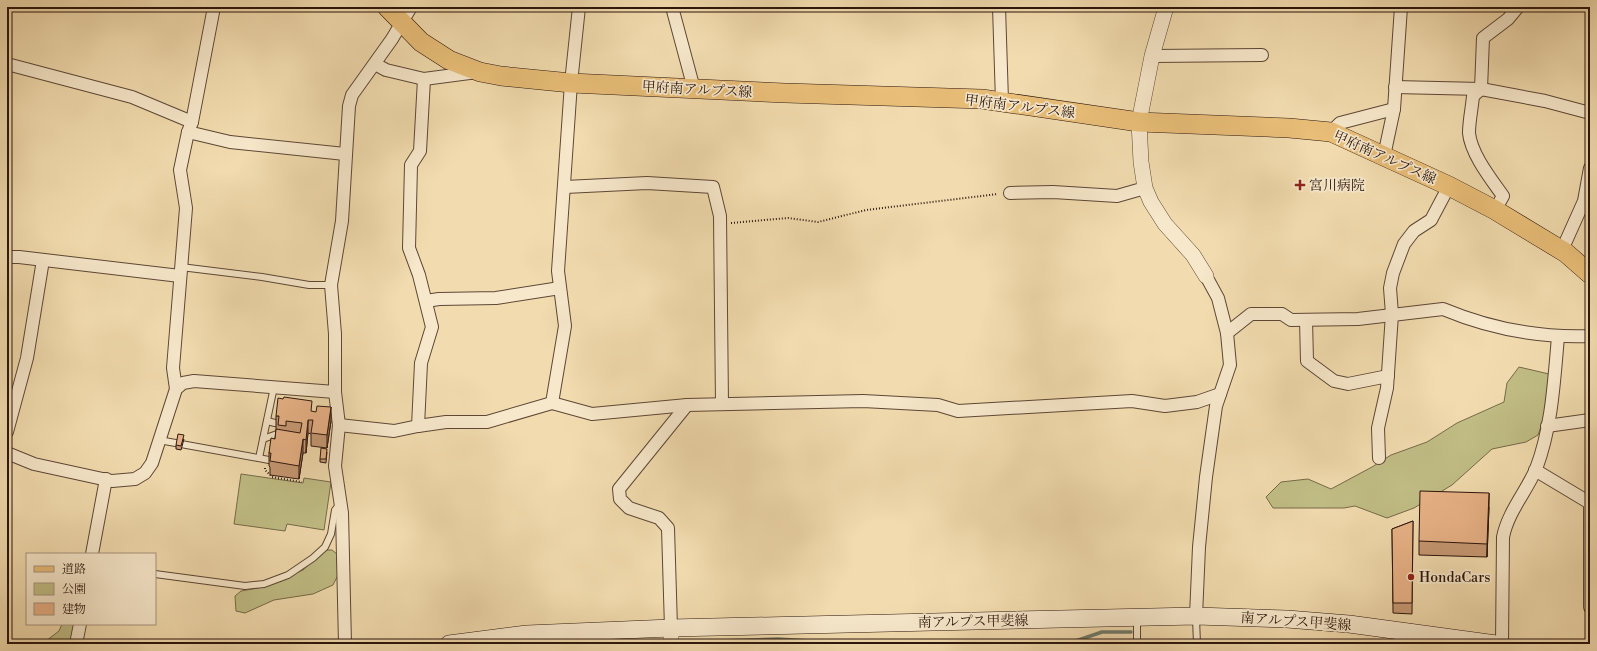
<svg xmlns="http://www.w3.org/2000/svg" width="1597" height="651" viewBox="0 0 1597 651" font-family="'Libre Bodoni','Noto Serif JP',serif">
<rect width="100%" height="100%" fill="#f2dcaf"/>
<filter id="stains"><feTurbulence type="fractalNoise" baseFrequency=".005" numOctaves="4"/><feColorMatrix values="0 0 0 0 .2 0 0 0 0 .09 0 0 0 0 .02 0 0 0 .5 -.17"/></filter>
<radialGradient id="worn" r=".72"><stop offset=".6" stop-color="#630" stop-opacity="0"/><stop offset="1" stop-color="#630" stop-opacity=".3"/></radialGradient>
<g fill="#c1be86" stroke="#766a4a">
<path d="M 1519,367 L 1549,374 L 1545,415 L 1538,435 L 1526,442 L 1492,449 L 1452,485 L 1414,508 L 1387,518 L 1355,506 L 1344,508 L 1273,508 L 1266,497 L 1281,482 L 1308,479 L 1331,489 L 1372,467 L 1391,455 L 1427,442 L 1457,423 L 1504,402 L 1507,383 Z"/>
<path d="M 241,474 L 303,483 L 304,478 L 331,482 L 324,530 L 287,524 L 285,531 L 234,524 Z"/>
<path d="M 325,550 L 332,550 L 337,554 L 338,575 L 333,585 L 313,594 L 274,600 L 245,613 L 236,611 L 235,596 L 241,591 L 258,588 L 303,570 Z"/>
<path d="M 62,624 L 76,624 L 70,644 L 42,644 L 59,631 Z"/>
</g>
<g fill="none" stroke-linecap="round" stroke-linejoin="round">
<g stroke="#6f7969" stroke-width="3.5">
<path d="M 684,642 L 778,639 L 858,644"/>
<path d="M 604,644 L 661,642"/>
<path d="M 1067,644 L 1102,632 L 1131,632"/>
</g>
<defs>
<g id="service">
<path d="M 181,267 L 262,277 L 309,285 L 331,285"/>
<path d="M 267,421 L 275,423"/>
<path d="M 263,439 L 277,434"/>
<path d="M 159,440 L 269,460"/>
<path d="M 259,458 L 274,387"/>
<path d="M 155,574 L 245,586 L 264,584 L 288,575 L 313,558 L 325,547 L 331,534 L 335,510 L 340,504"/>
<path d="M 1196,618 L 1197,644"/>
<path d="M 1137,619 L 1137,644"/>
</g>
<g id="minor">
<path d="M 672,7 L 694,89"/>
<path d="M 999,7 L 1002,101"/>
<path d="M 1152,56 L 1262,55"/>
<path d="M 7,64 L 132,97 L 192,122"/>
<path d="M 375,64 L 386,70 L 424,79 L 477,72"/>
<path d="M 1395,87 L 1481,89 L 1545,101 L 1590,113"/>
<path d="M 188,132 L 230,142 L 345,154"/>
<path d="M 1331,132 L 1340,123 L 1394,109"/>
<path d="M 1384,156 L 1394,109 L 1401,7"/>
<path d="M 565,187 L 647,183 L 713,187 L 720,216 L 722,404"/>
<path d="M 1010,193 L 1053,192 L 1117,196 L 1145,188"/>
<path d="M 1495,210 L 1503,196 C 1491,179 1471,154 1469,133 C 1469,121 1472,108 1473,96 L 1481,89 L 1483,38 L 1508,19 L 1518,7"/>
<path d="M 1562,250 L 1584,201 L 1590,168"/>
<path d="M 7,257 L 19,257 L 180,276"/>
<path d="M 426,301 L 439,299 L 496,298 L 560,288"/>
<path d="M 1306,320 L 1307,361 L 1334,381 L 1348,384 L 1388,376"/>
<path d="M 1227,333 L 1251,314 L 1282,314 L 1291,320 L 1358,319 L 1443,309 C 1491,329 1538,338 1590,336"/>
<path d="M 176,389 L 173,368 L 186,208 L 180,170 L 188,132 L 192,122 L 214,7"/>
<path d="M 552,403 L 565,326 L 558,271 L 571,83 L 579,7"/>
<path d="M 339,425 L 394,431 L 418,426 L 446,422 L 487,422 L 552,403 L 592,414 L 687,405 L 863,401 L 938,405 L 958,411 L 1132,401 L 1165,406 L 1197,402 L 1220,394"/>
<path d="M 418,426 L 421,363 L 432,327 L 419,275 L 409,248 L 411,165 L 420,151 L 424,79"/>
<path d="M 1547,426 L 1590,420"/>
<path d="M 7,432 L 27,358 L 43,260"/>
<path d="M 7,453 L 34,464 L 112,481 L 135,479 L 145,473 L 152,463 L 176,389 L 183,383 L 194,381 L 335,392"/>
<path d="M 1379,458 L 1378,428 L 1387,388 L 1392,314 L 1390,288 L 1393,273 L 1404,244 L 1414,231 L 1431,220 L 1449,186"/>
<path d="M 1535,470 L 1590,503"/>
<path d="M 1590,503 L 1590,607"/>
<path d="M 92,554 L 106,479"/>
<path d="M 1196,616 L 1199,547 L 1206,477 L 1216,406 L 1230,365 L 1227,333 L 1218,298 L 1206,276"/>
<path d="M 671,628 L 668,528 L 659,518 L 629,508 L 620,499 L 619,489 L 687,405"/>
<path d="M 76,644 L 80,624"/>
<path d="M 345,644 L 342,513 L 335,466 L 339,425 L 335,392 L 335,334 L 331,285 L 342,221 L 349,106 L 352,95 L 392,39 L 411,7"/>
<path d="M 1502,644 L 1503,537 C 1508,512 1526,492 1536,469 C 1552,427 1554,381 1558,337"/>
</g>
<g id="tertiary">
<path d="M 1166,7 L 1152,56 L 1139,122 L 1141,162 L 1145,188 L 1151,202 L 1165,224 L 1193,255 L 1206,276"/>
<path d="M 671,628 L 671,644"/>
</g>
<path id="secondary" d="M 449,644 L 527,634 L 671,628 L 1196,616 L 1287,619 L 1349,624 L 1496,644"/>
<path id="primary" d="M 387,7 L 421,42 L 449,60 L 480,72 L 501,76 L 571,83 L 785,93 L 982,99 L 1139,122 L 1289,128 L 1331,132 L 1449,186 L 1495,210 L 1566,253 L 1590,274"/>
</defs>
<use href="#service" stroke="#5d4736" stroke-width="8"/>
<use href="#minor" stroke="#5d4736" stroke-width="14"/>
<use href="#tertiary" stroke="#5d4736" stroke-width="16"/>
<use href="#secondary" stroke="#2b150d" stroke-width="18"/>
<use href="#primary" stroke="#2b150d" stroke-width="20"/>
<g stroke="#2b150d" stroke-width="2" stroke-dasharray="1 2" stroke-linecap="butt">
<path d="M 731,223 L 788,218 L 818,222 L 866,210 L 998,194"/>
<path d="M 265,468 L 265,470 L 272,477 L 302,482"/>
</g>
<use href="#service" stroke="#f7e8cb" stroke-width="6"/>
<use href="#minor" stroke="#f7e8cb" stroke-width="12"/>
<use href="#tertiary" stroke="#f7e8cb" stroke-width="15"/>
<use href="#secondary" stroke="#f7e8cb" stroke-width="17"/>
<use href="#primary" stroke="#e9be78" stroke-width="19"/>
</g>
<g fill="#c89a75" stroke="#2b150d">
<path d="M 312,412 L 331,421 L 327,448 L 311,446 L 311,434 L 308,433 L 306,453 L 303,453 L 299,479 L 270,475 L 270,467 L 269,466 L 269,453 L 275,439 L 276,429 L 276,416 Z"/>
<path d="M 184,439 L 181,450 L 176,449 L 176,445 Z"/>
<path d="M 327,452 L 326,463 L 320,462 L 320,459 Z"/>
<path d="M 1489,507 L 1487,557 L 1419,555 L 1419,541 Z"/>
<path d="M 1413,521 L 1412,614 L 1393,613 L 1392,529 Z"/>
</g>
<g fill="#a37d5f" stroke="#2b150d">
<path d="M 331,407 L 331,421 L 327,448 L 327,435 Z"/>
<path d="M 308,420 L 308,433 L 306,453 L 306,440 Z"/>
<path d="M 303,439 L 303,453 L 299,479 L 299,466 Z"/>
<path d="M 1489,493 L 1489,507 L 1487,557 L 1487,544 Z"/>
</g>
<g fill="#e9b388" stroke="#2b150d">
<path d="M 284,397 L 312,401 L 311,411 L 316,412 L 317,406 L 331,407 L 327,435 L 311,433 L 313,420 L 308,420 L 306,440 L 303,439 L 299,466 L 270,461 L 271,453 L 269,453 L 271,438 L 275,439 L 276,429 L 300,433 L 302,423 L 286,421 L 286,426 L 278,425 L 279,416 L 276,416 L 278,398 L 283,399 Z"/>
<path d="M 178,434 L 184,435 L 181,446 L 176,445 Z"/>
<path d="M 321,448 L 327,449 L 326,459 L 320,459 Z"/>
<path d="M 1420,491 L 1489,493 L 1487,544 L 1419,541 Z"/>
<path d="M 1413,521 L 1412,603 L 1393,603 L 1392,529 Z"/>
</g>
<g fill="#8f2418" stroke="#f7e8cb" stroke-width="1.5">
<path d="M1298 179h4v4h4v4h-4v4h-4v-4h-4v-4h4z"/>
<circle cx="1411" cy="577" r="4"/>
</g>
<g text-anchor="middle" stroke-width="3.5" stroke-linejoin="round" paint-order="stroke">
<g font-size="14" fill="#2b150d" stroke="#f7e8cb">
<text transform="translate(697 89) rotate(3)" y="5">甲府南アルプス線</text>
<text transform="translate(1020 106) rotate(7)" y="5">甲府南アルプス線</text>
<text transform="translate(1385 157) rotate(24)" y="5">甲府南アルプス線</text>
<text transform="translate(973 621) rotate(-1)" y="5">南アルプス甲斐線</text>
<text transform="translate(1296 621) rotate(4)" y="5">南アルプス甲斐線</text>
</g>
<g font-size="14" fill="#2b150d" stroke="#f7e8cb" text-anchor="start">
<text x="1309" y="190">宮川病院</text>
<text x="1419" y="582">HondaCars</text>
</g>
</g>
<rect width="1597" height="651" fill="none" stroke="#f2dcaf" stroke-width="24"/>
<rect x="8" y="8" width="1581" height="635" fill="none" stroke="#2b150d" stroke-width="2"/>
<rect x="12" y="12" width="1573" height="627" fill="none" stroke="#2b150d"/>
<rect x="26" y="553" width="130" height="72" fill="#f7e8cb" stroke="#a5947f"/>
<rect x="34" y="566" width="20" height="6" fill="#e9be78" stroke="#a5947f"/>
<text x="62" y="573" font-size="12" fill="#2b150d">道路</text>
<rect x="34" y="583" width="20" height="12" fill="#c1be86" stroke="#a5947f"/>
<text x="62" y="593" font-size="12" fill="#2b150d">公園</text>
<rect x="34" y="603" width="20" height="12" fill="#e9b388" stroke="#a5947f"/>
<text x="62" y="613" font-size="12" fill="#2b150d">建物</text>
<rect width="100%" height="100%" filter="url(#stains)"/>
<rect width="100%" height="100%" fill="url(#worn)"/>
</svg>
